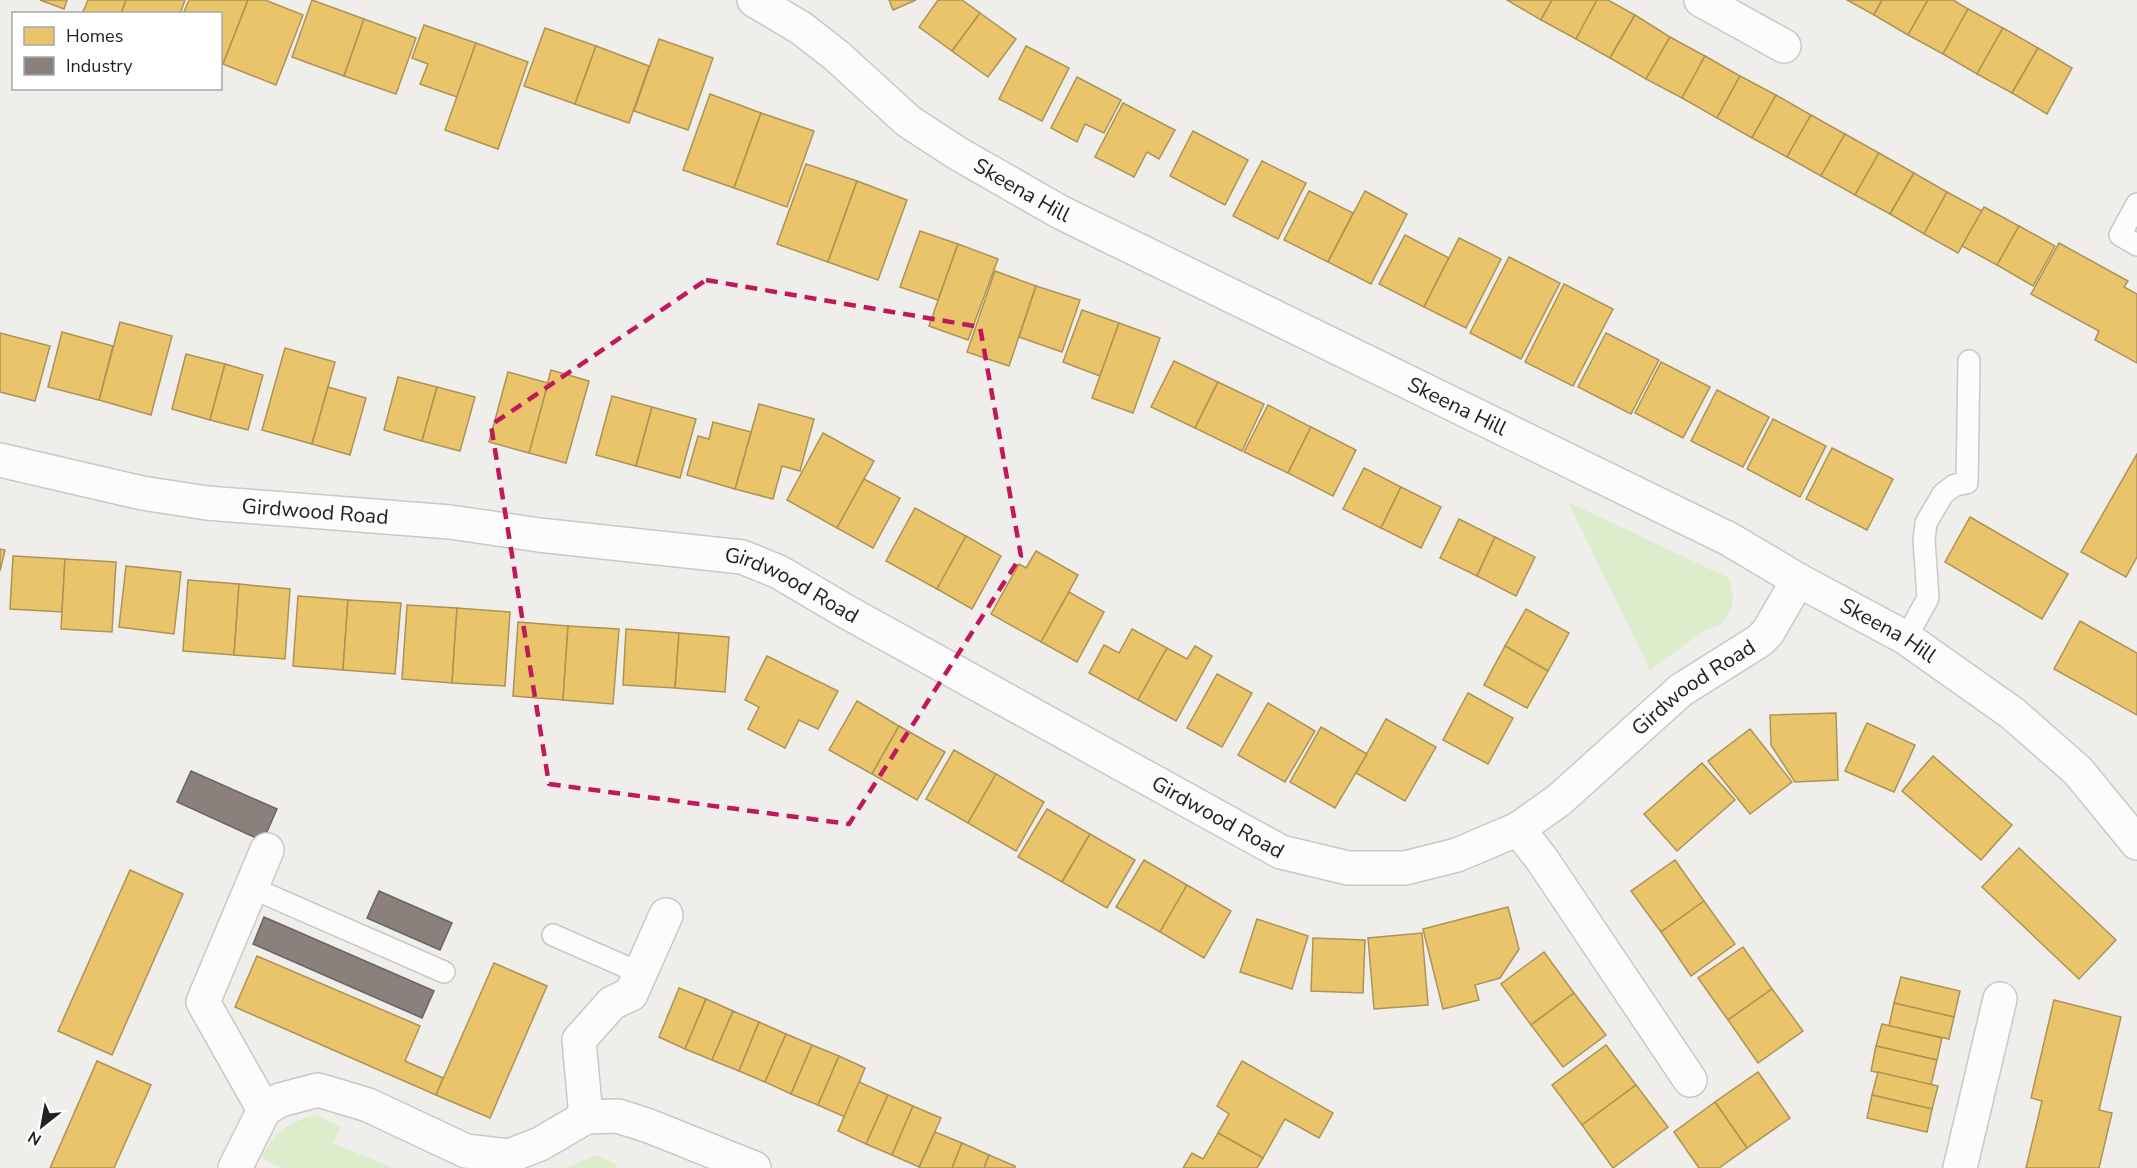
<svg xmlns="http://www.w3.org/2000/svg" width="2137" height="1168" viewBox="0 0 2137 1168" font-family="'Nunito Sans',sans-serif">
<rect width="100%" height="100%" fill="#f0eeeb"/>
<g fill="#ddeccb">
<path d="M 1568,502 L 1729,578 L 1733,595 L 1731,610 L 1720,625 L 1705,630 L 1650,670 Z"/>
<path d="M 315,1115 L 341,1127 L 333,1143 L 393,1168 L 282,1168 L 261,1158 C 275,1132 287,1123 315,1115 Z"/>
<path d="M 596,1155 L 617,1165 L 616,1168 L 565,1168 Z"/>
</g>
<g fill="#e9c46a" stroke="#ad9354" stroke-width="1.5">
<path d="M 40,0 L 67,0 L 64,9 Z"/>
<path d="M 88,0 L 126,0 L 121,14 L 82,14 Z"/>
<path d="M 126,0 L 185,0 L 180,14 L 121,14 Z"/>
<path d="M 189,0 L 248,0 L 223,64 L 220,63 L 220,14 L 183,14 Z"/>
<path d="M 248,0 L 265,0 L 303,15 L 276,85 L 223,64 Z"/>
<path d="M 312,0 L 364,19 L 344,76 L 292,57 Z"/>
<path d="M 889,0 L 916,0 L 893,10 Z"/>
<path d="M 938,0 L 962,0 L 980,13 L 952,51 L 919,27 Z"/>
<path d="M 1507,0 L 1552,0 L 1541,20 Z"/>
<path d="M 1552,0 L 1597,0 L 1576,39 L 1541,20 Z"/>
<path d="M 1597,0 L 1608,0 L 1635,15 L 1610,58 L 1576,39 Z"/>
<path d="M 1847,0 L 1882,0 L 1874,15 Z"/>
<path d="M 1882,0 L 1928,0 L 1908,35 L 1874,15 Z"/>
<path d="M 1928,0 L 1953,0 L 1968,9 L 1943,54 L 1908,35 Z"/>
<path d="M 1968,9 L 2003,28 L 1977,74 L 1943,54 Z"/>
<path d="M 980,13 L 1016,39 L 988,77 L 952,51 Z"/>
<path d="M 1635,15 L 1670,37 L 1646,79 L 1610,58 Z"/>
<path d="M 364,19 L 416,38 L 396,94 L 344,76 Z"/>
<path d="M 424,25 L 476,43 L 457,97 L 420,84 L 428,64 L 412,58 Z"/>
<path d="M 545,28 L 596,46 L 575,104 L 524,86 Z"/>
<path d="M 2003,28 L 2038,48 L 2012,93 L 1977,74 Z"/>
<path d="M 1670,37 L 1705,56 L 1682,98 L 1646,79 Z"/>
<path d="M 659,39 L 713,58 L 688,130 L 634,111 Z"/>
<path d="M 476,43 L 528,62 L 498,149 L 445,130 Z"/>
<path d="M 596,46 L 649,66 L 629,123 L 575,104 Z"/>
<path d="M 1026,46 L 1069,68 L 1042,121 L 999,99 Z"/>
<path d="M 2038,48 L 2072,68 L 2047,114 L 2012,93 Z"/>
<path d="M 1705,56 L 1740,76 L 1717,118 L 1682,98 Z"/>
<path d="M 1740,76 L 1776,95 L 1752,138 L 1717,118 Z"/>
<path d="M 1077,77 L 1121,100 L 1104,133 L 1085,124 L 1077,142 L 1051,128 Z"/>
<path d="M 710,94 L 761,113 L 734,188 L 683,170 Z"/>
<path d="M 1776,95 L 1811,115 L 1787,157 L 1752,138 Z"/>
<path d="M 1123,103 L 1175,130 L 1159,159 L 1147,152 L 1134,177 L 1095,157 Z"/>
<path d="M 761,113 L 814,131 L 787,207 L 734,188 Z"/>
<path d="M 1811,115 L 1845,134 L 1821,176 L 1787,157 Z"/>
<path d="M 1193,131 L 1248,160 L 1225,205 L 1170,176 Z"/>
<path d="M 1845,134 L 1879,153 L 1855,195 L 1821,176 Z"/>
<path d="M 1879,153 L 1914,173 L 1890,214 L 1855,195 Z"/>
<path d="M 1262,161 L 1306,183 L 1278,239 L 1233,216 Z"/>
<path d="M 806,164 L 857,181 L 828,262 L 777,244 Z"/>
<path d="M 1914,173 L 1947,192 L 1924,234 L 1890,214 Z"/>
<path d="M 857,181 L 907,200 L 878,280 L 828,262 Z"/>
<path d="M 1309,191 L 1353,213 L 1328,262 L 1284,240 Z"/>
<path d="M 1365,191 L 1407,214 L 1371,284 L 1328,262 Z"/>
<path d="M 1947,192 L 1982,211 L 1958,253 L 1924,234 Z"/>
<path d="M 1984,207 L 2019,226 L 1997,265 L 1962,246 Z"/>
<path d="M 2019,226 L 2055,246 L 2033,286 L 1997,265 Z"/>
<path d="M 920,231 L 958,244 L 938,300 L 900,287 Z"/>
<path d="M 1405,235 L 1449,258 L 1424,307 L 1379,284 Z"/>
<path d="M 1459,238 L 1501,259 L 1466,328 L 1424,307 Z"/>
<path d="M 2059,243 L 2128,281 L 2124,287 L 2137,294 L 2137,363 L 2095,340 L 2099,331 L 2031,294 Z"/>
<path d="M 958,244 L 998,259 L 968,340 L 929,326 Z"/>
<path d="M 1509,257 L 1560,283 L 1521,359 L 1470,333 Z"/>
<path d="M 995,271 L 1036,286 L 1009,366 L 967,352 Z"/>
<path d="M 1564,284 L 1613,309 L 1573,386 L 1525,362 Z"/>
<path d="M 1036,286 L 1080,300 L 1062,352 L 1019,337 Z"/>
<path d="M 1082,310 L 1119,323 L 1100,376 L 1063,362 Z"/>
<path d="M 120,322 L 172,336 L 151,415 L 99,400 Z"/>
<path d="M 1119,323 L 1160,338 L 1133,413 L 1092,398 Z"/>
<path d="M 62,332 L 113,346 L 99,400 L 48,387 Z"/>
<path d="M 0,333 L 50,346 L 35,401 L 0,392 Z"/>
<path d="M 1606,333 L 1659,360 L 1631,414 L 1578,387 Z"/>
<path d="M 285,348 L 335,362 L 312,444 L 262,430 Z"/>
<path d="M 186,354 L 225,364 L 210,420 L 172,409 Z"/>
<path d="M 1174,361 L 1218,382 L 1195,428 L 1151,407 Z"/>
<path d="M 1661,362 L 1710,387 L 1683,438 L 1635,413 Z"/>
<path d="M 225,364 L 263,375 L 248,430 L 210,420 Z"/>
<path d="M 551,370 L 589,381 L 566,463 L 529,453 Z"/>
<path d="M 508,372 L 548,383 L 529,453 L 489,442 Z"/>
<path d="M 398,377 L 437,387 L 422,441 L 384,430 Z"/>
<path d="M 1218,382 L 1264,404 L 1242,451 L 1195,428 Z"/>
<path d="M 328,387 L 366,398 L 350,455 L 312,444 Z"/>
<path d="M 437,387 L 475,397 L 460,451 L 422,441 Z"/>
<path d="M 1717,390 L 1769,417 L 1743,467 L 1691,441 Z"/>
<path d="M 612,396 L 652,407 L 636,466 L 596,455 Z"/>
<path d="M 759,404 L 814,419 L 800,471 L 782,466 L 773,499 L 735,489 Z"/>
<path d="M 1268,405 L 1311,427 L 1288,473 L 1244,452 Z"/>
<path d="M 652,407 L 696,419 L 680,478 L 636,466 Z"/>
<path d="M 1773,419 L 1826,446 L 1800,497 L 1747,469 Z"/>
<path d="M 713,422 L 751,432 L 735,489 L 687,475 L 698,436 L 709,439 Z"/>
<path d="M 1311,427 L 1356,450 L 1333,496 L 1288,473 Z"/>
<path d="M 823,433 L 874,461 L 837,528 L 787,500 Z"/>
<path d="M 1832,448 L 1893,479 L 1867,530 L 1806,499 Z"/>
<path d="M 2137,454 L 2137,557 L 2126,577 L 2081,552 Z"/>
<path d="M 1364,468 L 1401,487 L 1381,528 L 1343,509 Z"/>
<path d="M 864,479 L 900,498 L 873,548 L 837,528 Z"/>
<path d="M 1401,487 L 1441,507 L 1421,548 L 1381,528 Z"/>
<path d="M 915,508 L 966,536 L 937,589 L 886,561 Z"/>
<path d="M 1970,517 L 2068,574 L 2042,619 L 1945,562 Z"/>
<path d="M 1459,519 L 1495,537 L 1477,576 L 1440,558 Z"/>
<path d="M 966,536 L 1001,556 L 972,609 L 937,589 Z"/>
<path d="M 1495,537 L 1535,557 L 1516,596 L 1477,576 Z"/>
<path d="M 0,549 L 5,550 L 0,571 Z"/>
<path d="M 1036,551 L 1078,575 L 1041,642 L 991,614 L 1019,564 L 1026,568 Z"/>
<path d="M 13,556 L 65,559 L 62,612 L 10,609 Z"/>
<path d="M 65,559 L 116,562 L 112,632 L 61,629 Z"/>
<path d="M 126,566 L 181,572 L 174,634 L 119,627 Z"/>
<path d="M 188,580 L 239,584 L 234,655 L 183,651 Z"/>
<path d="M 239,584 L 290,589 L 285,659 L 234,655 Z"/>
<path d="M 1069,592 L 1104,612 L 1077,662 L 1041,642 Z"/>
<path d="M 298,596 L 348,600 L 343,670 L 293,666 Z"/>
<path d="M 348,600 L 401,603 L 395,674 L 343,670 Z"/>
<path d="M 407,605 L 457,608 L 452,683 L 402,679 Z"/>
<path d="M 457,608 L 510,612 L 505,686 L 452,683 Z"/>
<path d="M 1526,609 L 1569,633 L 1548,671 L 1505,646 Z"/>
<path d="M 2080,621 L 2137,653 L 2137,715 L 2054,669 Z"/>
<path d="M 518,622 L 568,626 L 563,700 L 513,696 Z"/>
<path d="M 568,626 L 619,629 L 613,704 L 563,700 Z"/>
<path d="M 626,629 L 679,633 L 675,688 L 623,685 Z"/>
<path d="M 1132,629 L 1167,648 L 1138,700 L 1089,673 L 1104,645 L 1119,653 Z"/>
<path d="M 679,633 L 729,637 L 725,692 L 675,688 Z"/>
<path d="M 1195,646 L 1212,656 L 1176,721 L 1138,700 L 1167,648 L 1187,659 Z"/>
<path d="M 1505,646 L 1548,671 L 1527,708 L 1484,685 Z"/>
<path d="M 767,656 L 838,691 L 818,729 L 799,720 L 785,748 L 748,729 L 759,707 L 745,700 Z"/>
<path d="M 1217,674 L 1252,693 L 1222,747 L 1187,728 Z"/>
<path d="M 1468,693 L 1513,718 L 1488,764 L 1443,740 Z"/>
<path d="M 857,701 L 899,726 L 872,774 L 829,750 Z"/>
<path d="M 1268,703 L 1315,731 L 1285,782 L 1238,755 Z"/>
<path d="M 1836,713 L 1838,780 L 1795,782 L 1771,745 L 1770,715 Z"/>
<path d="M 1386,719 L 1436,747 L 1405,801 L 1356,773 Z"/>
<path d="M 1867,723 L 1915,745 L 1894,792 L 1845,771 Z"/>
<path d="M 899,726 L 945,752 L 917,800 L 872,774 Z"/>
<path d="M 1321,727 L 1367,754 L 1335,808 L 1290,782 Z"/>
<path d="M 1750,729 L 1792,782 L 1750,814 L 1708,761 Z"/>
<path d="M 954,750 L 996,774 L 968,823 L 926,799 Z"/>
<path d="M 1933,756 L 2012,825 L 1981,860 L 1902,791 Z"/>
<path d="M 1702,763 L 1735,800 L 1677,851 L 1644,814 Z"/>
<path d="M 996,774 L 1044,802 L 1016,851 L 968,823 Z"/>
<path d="M 1047,809 L 1090,834 L 1062,882 L 1018,857 Z"/>
<path d="M 1090,834 L 1135,860 L 1107,908 L 1062,882 Z"/>
<path d="M 2019,848 L 2116,940 L 2079,979 L 1982,887 Z"/>
<path d="M 1144,860 L 1187,885 L 1160,932 L 1116,907 Z"/>
<path d="M 1675,860 L 1704,901 L 1661,932 L 1631,891 Z"/>
<path d="M 130,870 L 183,894 L 112,1055 L 58,1031 Z"/>
<path d="M 1187,885 L 1231,911 L 1204,958 L 1160,932 Z"/>
<path d="M 1704,901 L 1735,944 L 1691,976 L 1661,932 Z"/>
<path d="M 1508,907 L 1519,949 L 1500,978 L 1475,985 L 1479,1000 L 1443,1009 L 1423,929 Z"/>
<path d="M 1257,919 L 1308,936 L 1292,989 L 1240,972 Z"/>
<path d="M 1422,933 L 1428,1005 L 1374,1009 L 1368,938 Z"/>
<path d="M 1313,938 L 1365,940 L 1363,993 L 1311,991 Z"/>
<path d="M 1743,947 L 1772,989 L 1728,1020 L 1698,978 Z"/>
<path d="M 1544,952 L 1574,993 L 1531,1025 L 1501,984 Z"/>
<path d="M 257,956 L 420,1026 L 405,1061 L 443,1078 L 436,1095 L 235,1007 Z"/>
<path d="M 494,963 L 547,986 L 490,1118 L 436,1095 Z"/>
<path d="M 1901,977 L 1960,991 L 1954,1017 L 1894,1003 Z"/>
<path d="M 679,988 L 706,999 L 685,1049 L 659,1037 Z"/>
<path d="M 1772,989 L 1803,1031 L 1758,1063 L 1728,1020 Z"/>
<path d="M 1574,993 L 1606,1035 L 1563,1067 L 1531,1025 Z"/>
<path d="M 706,999 L 733,1011 L 712,1060 L 685,1049 Z"/>
<path d="M 2054,1000 L 2121,1017 L 2099,1110 L 2112,1113 L 2099,1168 L 2026,1168 L 2042,1101 L 2031,1098 Z"/>
<path d="M 1894,1003 L 1954,1017 L 1949,1039 L 1889,1026 Z"/>
<path d="M 733,1011 L 759,1022 L 739,1071 L 712,1060 Z"/>
<path d="M 759,1022 L 786,1034 L 765,1082 L 739,1071 Z"/>
<path d="M 1882,1024 L 1942,1038 L 1937,1060 L 1876,1046 Z"/>
<path d="M 786,1034 L 812,1045 L 791,1094 L 765,1082 Z"/>
<path d="M 812,1045 L 839,1056 L 818,1105 L 791,1094 Z"/>
<path d="M 1606,1045 L 1636,1085 L 1582,1125 L 1552,1085 Z"/>
<path d="M 1876,1046 L 1937,1060 L 1931,1085 L 1871,1071 Z"/>
<path d="M 839,1056 L 865,1068 L 845,1117 L 818,1105 Z"/>
<path d="M 97,1061 L 151,1085 L 114,1168 L 50,1168 Z"/>
<path d="M 1242,1061 L 1333,1113 L 1319,1138 L 1285,1119 L 1263,1158 L 1218,1133 L 1229,1114 L 1217,1106 Z"/>
<path d="M 1758,1072 L 1790,1118 L 1747,1148 L 1715,1102 Z"/>
<path d="M 1878,1072 L 1938,1086 L 1932,1109 L 1872,1095 Z"/>
<path d="M 859,1082 L 888,1095 L 866,1144 L 838,1131 Z"/>
<path d="M 1636,1085 L 1668,1127 L 1613,1168 L 1582,1125 Z"/>
<path d="M 888,1095 L 913,1106 L 892,1155 L 866,1144 Z"/>
<path d="M 1872,1095 L 1932,1109 L 1927,1132 L 1867,1118 Z"/>
<path d="M 1715,1102 L 1747,1148 L 1719,1168 L 1699,1168 L 1674,1132 Z"/>
<path d="M 913,1106 L 941,1118 L 919,1167 L 892,1155 Z"/>
<path d="M 935,1132 L 962,1143 L 952,1168 L 919,1168 Z"/>
<path d="M 1218,1133 L 1263,1158 L 1257,1168 L 1183,1168 L 1192,1153 L 1203,1159 Z"/>
<path d="M 962,1143 L 989,1155 L 984,1168 L 952,1168 Z"/>
<path d="M 989,1155 L 1015,1166 L 1015,1168 L 984,1168 Z"/>
</g>
<g fill="#8a817c" stroke="#6b6461" stroke-width="1.5">
<path d="M 191,771 L 277,809 L 263,841 L 177,802 Z"/>
<path d="M 379,891 L 452,923 L 440,950 L 367,918 Z"/>
<path d="M 264,917 L 434,991 L 422,1018 L 253,944 Z"/>
</g>
<g fill="none" stroke-linecap="round" stroke-linejoin="round">
<defs>
<g id="lane">
<path d="M 2137,204 L 2120,235 L 2137,245"/>
<path d="M 1906,638 L 1928,598 L 1924,540 L 1926,523 L 1943,494 L 1955,485 L 1967,483 L 1969,361"/>
<path d="M 250,887 L 444,972"/>
<path d="M 553,935 L 640,973"/>
</g>
<g id="street">
<path id="s1" d="M 754,0 L 801,28 L 837,56 L 908,121 L 957,153 L 1060,212 L 1729,539 L 1798,580 L 1906,638 L 2012,713 L 2078,771 L 2137,843"/>
<path d="M 1701,0 L 1784,46"/>
<path id="s2" d="M 0,460 L 142,493 L 207,503 L 450,522 L 539,535 L 742,557 L 779,572 L 845,611 L 1281,852 L 1348,868 L 1405,868 L 1457,855 L 1518,829 L 1559,800 L 1681,690 L 1759,641 L 1768,632 L 1798,580"/>
<path d="M 1518,829 L 1541,858 L 1690,1080"/>
<path d="M 666,915 L 631,994 L 612,1003 L 579,1040 L 586,1117 L 618,1116 L 649,1126 L 754,1168"/>
<path d="M 264,1110 L 203,1002 L 267,850"/>
<path d="M 235,1168 L 264,1110 L 280,1100 L 318,1090 L 368,1105 L 466,1151 L 509,1156 L 540,1144 L 586,1117"/>
<path d="M 1960,1168 L 2000,999"/>
</g>
</defs>
<use href="#lane" stroke="#c9c8c7" stroke-width="24"/>
<use href="#street" stroke="#c9c8c7" stroke-width="36"/>
<use href="#lane" stroke="#fdfcfc" stroke-width="21"/>
<use href="#street" stroke="#fdfcfc" stroke-width="33"/>
</g>
<path fill="none" stroke="#c2185b" stroke-width="4.5" stroke-dasharray="12 8" stroke-linejoin="round" d="M 706,280 L 980,327 L 1021,556 L 849,824 L 549,784 L 491,425 Z"/>
<g text-anchor="middle" stroke-width="6" stroke-linejoin="round" paint-order="stroke">
<g font-size="21" fill="#222" stroke="#fff">
<text dy="7" stroke="none"><textPath href="#s1" startOffset="330">Skeena Hill</textPath></text>
<text dy="7" stroke="none"><textPath href="#s1" startOffset="816">Skeena Hill</textPath></text>
<text dy="7" stroke="none"><textPath href="#s2" startOffset="320">Girdwood Road</textPath></text>
<text dy="7" stroke="none"><textPath href="#s2" startOffset="806">Girdwood Road</textPath></text>
<text dy="7" stroke="none"><textPath href="#s1" startOffset="1302">Skeena Hill</textPath></text>
<text dy="7" stroke="none"><textPath href="#s2" startOffset="1836">Girdwood Road</textPath></text>
<text dy="7" stroke="none"><textPath href="#s2" startOffset="1292">Girdwood Road</textPath></text>
</g>
</g>
<rect x="12" y="12" width="210" height="78" fill="#ffffff" stroke="#a7a7a7" stroke-width="1.5"/>
<rect x="24" y="27" width="30" height="18" fill="#e9c46a" stroke="#a7a7a7" stroke-width="1.5"/>
<text x="66" y="42" font-size="18" fill="#222222">Homes</text>
<rect x="24" y="57" width="30" height="18" fill="#8a817c" stroke="#a7a7a7" stroke-width="1.5"/>
<text x="66" y="72" font-size="18" fill="#222222">Industry</text>
<g transform="translate(42 1126) rotate(211)" stroke="#ffffff" stroke-width="4.5" paint-order="stroke">
<path d="M0-4.5L10 22L0 15L-10 22Z" fill="#222222"/>
<text y="-9" font-size="16" font-weight="bold" text-anchor="middle" fill="#222222">N</text>
</g>
</svg>
